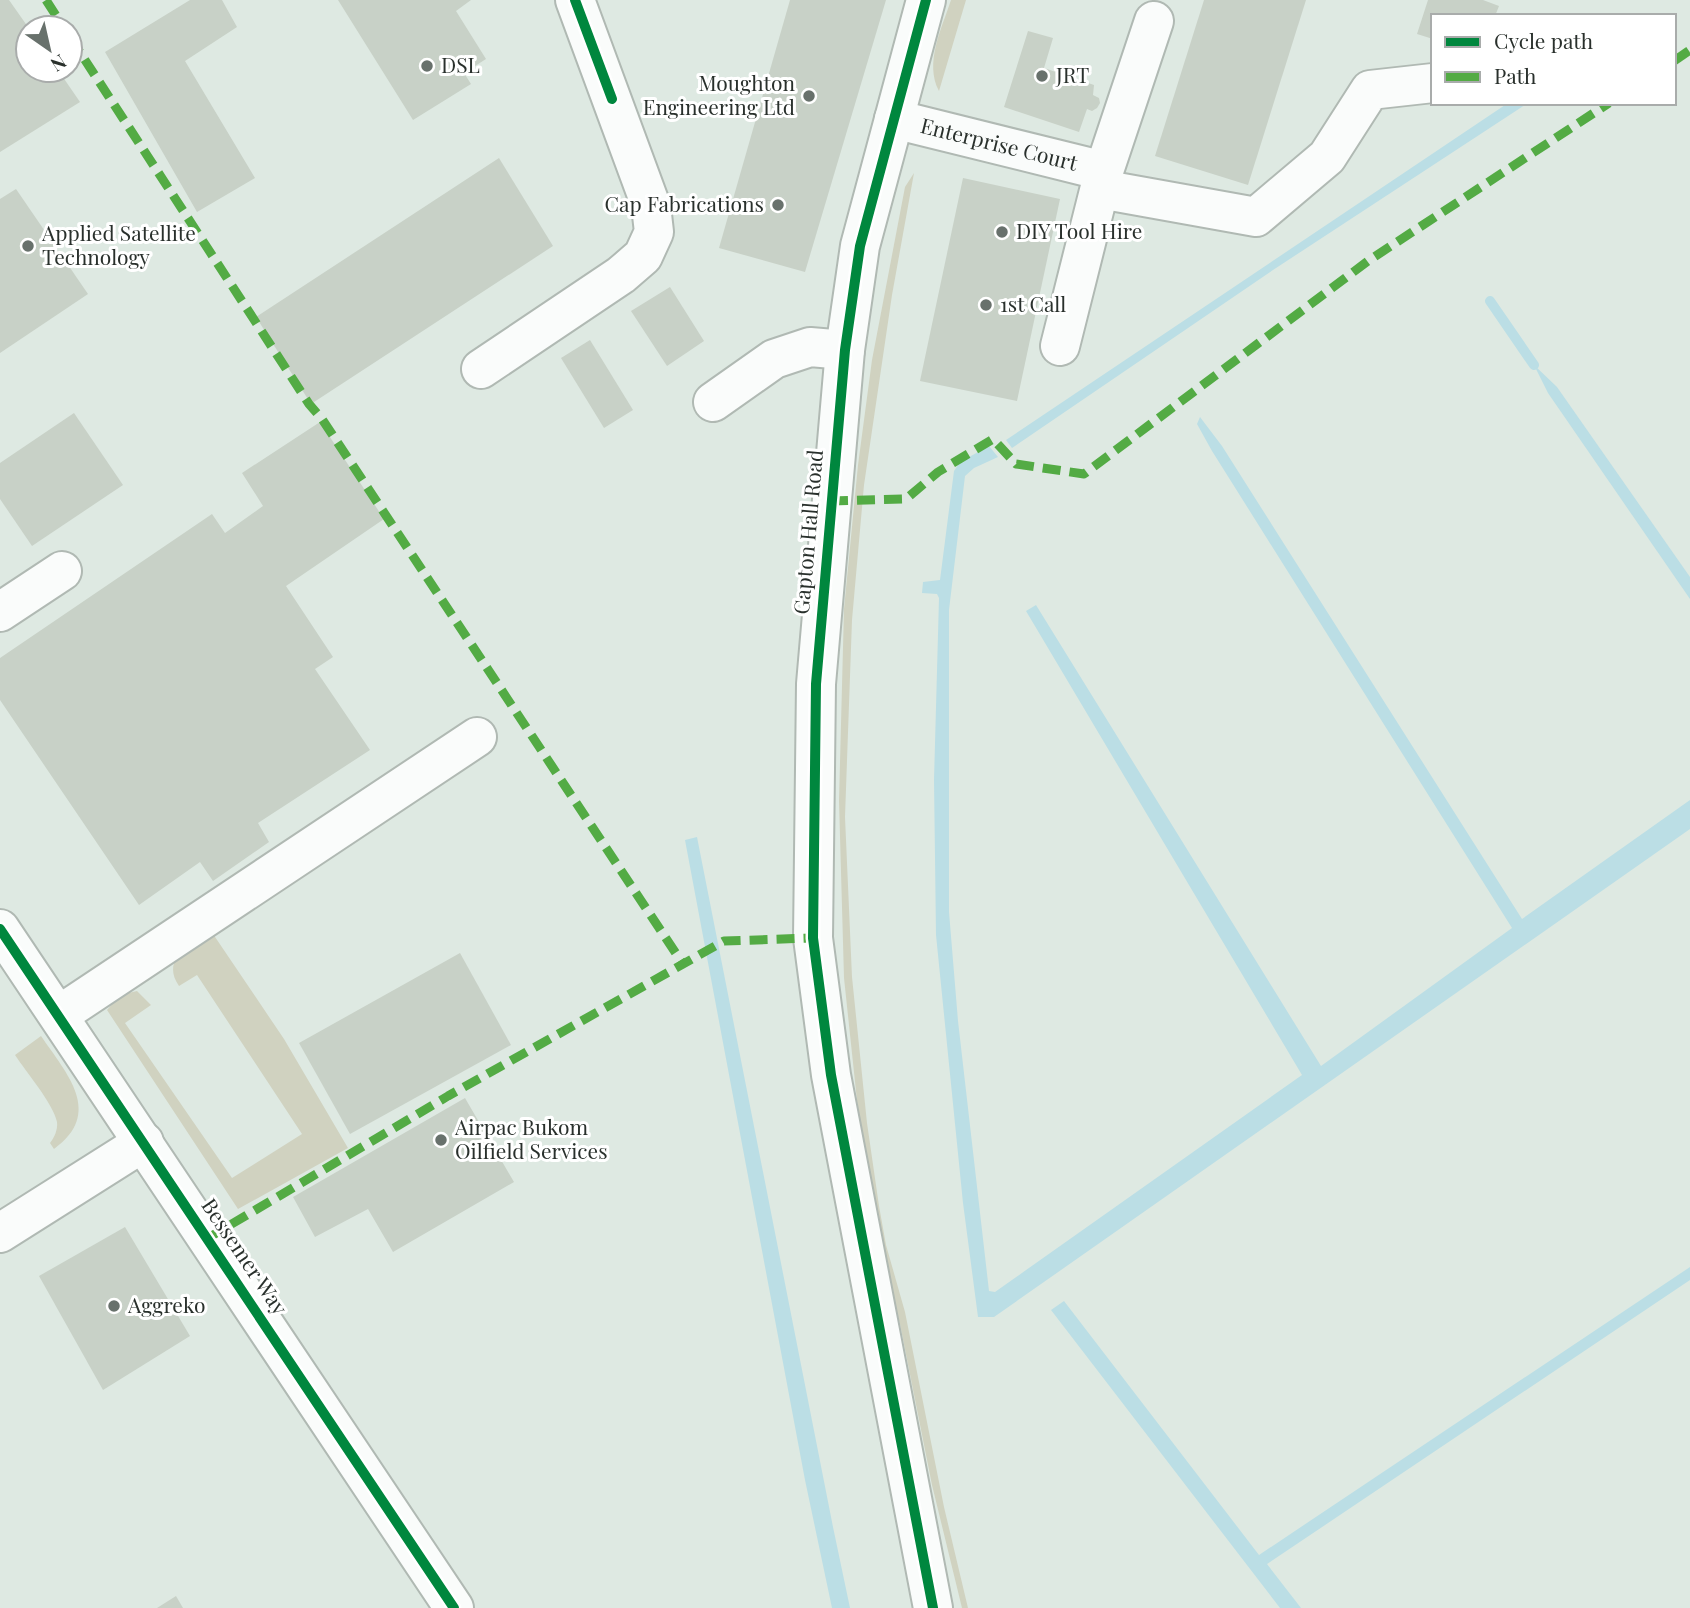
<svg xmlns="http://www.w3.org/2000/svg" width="1690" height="1608" viewBox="0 0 1690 1608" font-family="'Playfair Display',serif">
<rect width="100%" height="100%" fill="#dee9e2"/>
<g fill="#d0d2c0">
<path d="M 951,0 L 966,0 L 939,91 C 924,63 942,28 951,0 Z"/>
<path d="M 914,173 L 892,295 L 864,485 L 852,620 L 845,817 L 852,977 L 867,1123 L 879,1206 L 886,1245 L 905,1312 L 944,1507 L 968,1608 L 962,1608 L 932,1485 L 900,1324 L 879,1251 L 863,1157 L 844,978 L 839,801 L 844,609 L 858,465 L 872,360 L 905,187 Z"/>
<path d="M 211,931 L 284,1039 L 348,1148 L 238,1209 L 107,1010 L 120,995 L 137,991 L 151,1005 L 125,1023 L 232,1178 L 302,1134 L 197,975 L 179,986 C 160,958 191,946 211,931 Z"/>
<path d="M 41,1036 C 67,1074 104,1113 54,1149 L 50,1143 C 54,1138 58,1130 57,1122 C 53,1103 26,1072 15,1055 Z"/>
</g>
<g fill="#bbdee5">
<path d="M 1508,103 L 1528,103 L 1273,270 L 1012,448 L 1006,440 Z"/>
<path d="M 1534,365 L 1557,387 L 1690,577 L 1690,599 L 1548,393 Z"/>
<path d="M 1200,417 L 1222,446 L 1522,919 L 1690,800 L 1690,829 L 994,1317 L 978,1317 L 963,1203 L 936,935 L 934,780 L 939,598 L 937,594 L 922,593 L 923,582 L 940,580 L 954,471 L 960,462 L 989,446 L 998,457 L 974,468 L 965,476 L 949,610 L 949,912 L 958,1021 L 989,1291 L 995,1292 L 1302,1075 L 1026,611 L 1036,605 L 1321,1066 L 1512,928 L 1212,451 L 1197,424 Z"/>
<path d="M 697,837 L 833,1527 L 850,1608 L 832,1608 L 805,1480 L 685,840 Z"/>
<path d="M 1690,1267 L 1690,1280 L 1267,1564 L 1301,1608 L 1280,1608 L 1051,1310 L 1064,1301 L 1259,1555 Z"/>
</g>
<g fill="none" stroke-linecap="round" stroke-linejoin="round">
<path stroke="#bbdee5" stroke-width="10" d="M 1490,301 L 1534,365"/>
</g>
<g fill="#c8d1c7">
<path d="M 0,0 L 9,0 L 28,27 L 28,70 L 58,70 L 80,102 L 0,152 Z"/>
<path d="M 190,0 L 222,0 L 237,27 L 185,61 L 255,178 L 197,212 L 105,52 Z"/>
<path d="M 338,0 L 471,0 L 456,11 L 486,59 L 464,73 L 471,84 L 413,120 Z"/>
<path d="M 790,0 L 886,0 L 805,272 L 719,248 Z"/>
<path d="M 1204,0 L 1306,0 L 1248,185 L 1155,156 Z"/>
<path d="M 1428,0 L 1483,0 L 1499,6 L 1495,16 L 1433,16 L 1433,39 L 1417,34 Z"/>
<path d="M 1028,31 L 1053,38 L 1044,68 L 1094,85 L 1093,95 L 1099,98 L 1100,103 L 1097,108 L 1092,111 L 1087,109 L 1079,132 L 1004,107 Z"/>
<path d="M 499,158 L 553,246 L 311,404 L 256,317 Z"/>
<path d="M 963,178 L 1060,199 L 1017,401 L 920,381 Z"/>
<path d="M 16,189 L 88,294 L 0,353 L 0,199 Z"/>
<path d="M 670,287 L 704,341 L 667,366 L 631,311 Z"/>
<path d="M 590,340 L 633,410 L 604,428 L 561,358 Z"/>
<path d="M 74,413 L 123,485 L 32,546 L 0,499 L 0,463 Z"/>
<path d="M 320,422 L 384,519 L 286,586 L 333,657 L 315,669 L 370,750 L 258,823 L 269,842 L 213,881 L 200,862 L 139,905 L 0,700 L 0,658 L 212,514 L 225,533 L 263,506 L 242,473 Z"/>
<path d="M 460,953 L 511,1045 L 350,1134 L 299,1043 Z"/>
<path d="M 465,1098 L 514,1182 L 393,1252 L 368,1209 L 315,1237 L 293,1197 Z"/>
<path d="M 125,1227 L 190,1336 L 103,1390 L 39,1276 Z"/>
<path d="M 176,1596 L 183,1608 L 157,1608 Z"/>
</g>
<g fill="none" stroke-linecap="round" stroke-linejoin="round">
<defs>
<g id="minor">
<path d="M 926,0 L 860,246 L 845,350 L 816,684 L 813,938 L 831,1075 L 933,1608"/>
<path id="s1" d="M 894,119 L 1104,171 L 1060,346"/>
<path d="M 1104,171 L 1154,21"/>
<path d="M 1100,189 L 1256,217 L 1327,157 L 1370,90 L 1433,83"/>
<path d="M 481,369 L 621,275 L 643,256 L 654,232 L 651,206 L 575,0"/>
<path d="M 713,402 L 774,359 L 810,347 L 845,350"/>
<path d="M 0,612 L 62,571"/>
<path d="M 0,929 L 454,1608"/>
<path d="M 59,1015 L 477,737"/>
<path d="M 0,1233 L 144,1142"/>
</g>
</defs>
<use href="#minor" stroke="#b0b9b3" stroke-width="42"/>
<use href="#minor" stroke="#fafcfb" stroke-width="38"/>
<g stroke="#53ab44" stroke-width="9" stroke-dasharray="18 9" stroke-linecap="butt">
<path d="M 46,0 L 64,28"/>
<path d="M 70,37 L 309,404 L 322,419 L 683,964"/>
<path d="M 1674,61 L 1690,50"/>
<path d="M 830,501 L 906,499 L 938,472 L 993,439 L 1016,464 L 1084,474 L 1368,261 L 1609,103"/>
<path d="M 208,1238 L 448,1096 L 724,941 L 813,938"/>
</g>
<defs>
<g id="cycleway">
<path d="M 575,0 L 612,99"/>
<path d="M 926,0 L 860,246 L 845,350 L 816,684 L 813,938 L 831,1075 L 933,1608"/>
<path d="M 0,929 L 454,1608"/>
</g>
</defs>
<use href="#cycleway" stroke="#fff" stroke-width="15"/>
<use href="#cycleway" stroke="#00873e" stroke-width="10"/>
</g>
<g fill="#68716c" stroke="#fff" stroke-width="2.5">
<circle cx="427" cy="66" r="7"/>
<circle cx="1042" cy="76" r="7"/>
<circle cx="809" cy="96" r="7"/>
<circle cx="778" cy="205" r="7"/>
<circle cx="1002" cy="232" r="7"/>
<circle cx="28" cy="246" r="7"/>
<circle cx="986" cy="305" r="7"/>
<circle cx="441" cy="1140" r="7"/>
<circle cx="114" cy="1306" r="7"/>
</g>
<g text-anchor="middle" stroke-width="6" stroke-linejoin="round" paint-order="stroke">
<g font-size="21" fill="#29302c" stroke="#fff" text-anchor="start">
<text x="441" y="73">DSL</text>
<text x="1056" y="83">JRT</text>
<text x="795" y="91" text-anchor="end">Moughton<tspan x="795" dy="24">Engineering Ltd</tspan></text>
<text x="764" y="212" text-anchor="end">Cap Fabrications</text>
<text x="1016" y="239">DIY Tool Hire</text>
<text x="42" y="241">Applied Satellite<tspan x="42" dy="24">Technology</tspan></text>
<text x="1000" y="312">1st Call</text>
<text x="455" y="1135">Airpac Bukom<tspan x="455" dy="24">Oilfield Services</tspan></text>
<text x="128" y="1313">Aggreko</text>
</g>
<g font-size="21" fill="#29302c" stroke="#fff">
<text dy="7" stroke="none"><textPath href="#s1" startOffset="108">Enterprise Court</textPath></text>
<text transform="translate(809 532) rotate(-85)" y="7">Gapton Hall Road</text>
<text transform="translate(244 1257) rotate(56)" y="7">Bessemer Way</text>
</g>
</g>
<rect x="1431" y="14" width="245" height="91" fill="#ffffff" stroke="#a9acab" stroke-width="2"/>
<rect x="1445" y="37" width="35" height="10" fill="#00873e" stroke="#a9acab" stroke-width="2"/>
<text x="1494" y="49" font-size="21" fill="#29302c">Cycle path</text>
<rect x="1445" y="72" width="35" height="10" fill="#53ab44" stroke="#a9acab" stroke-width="2"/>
<text x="1494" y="84" font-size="21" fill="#29302c">Path</text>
<g transform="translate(49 49) rotate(146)"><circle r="33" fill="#ffffff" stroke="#a9acab" stroke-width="2"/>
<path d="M0-5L12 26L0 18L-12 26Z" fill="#68716c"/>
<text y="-10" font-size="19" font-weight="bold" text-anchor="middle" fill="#29302c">N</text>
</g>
</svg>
